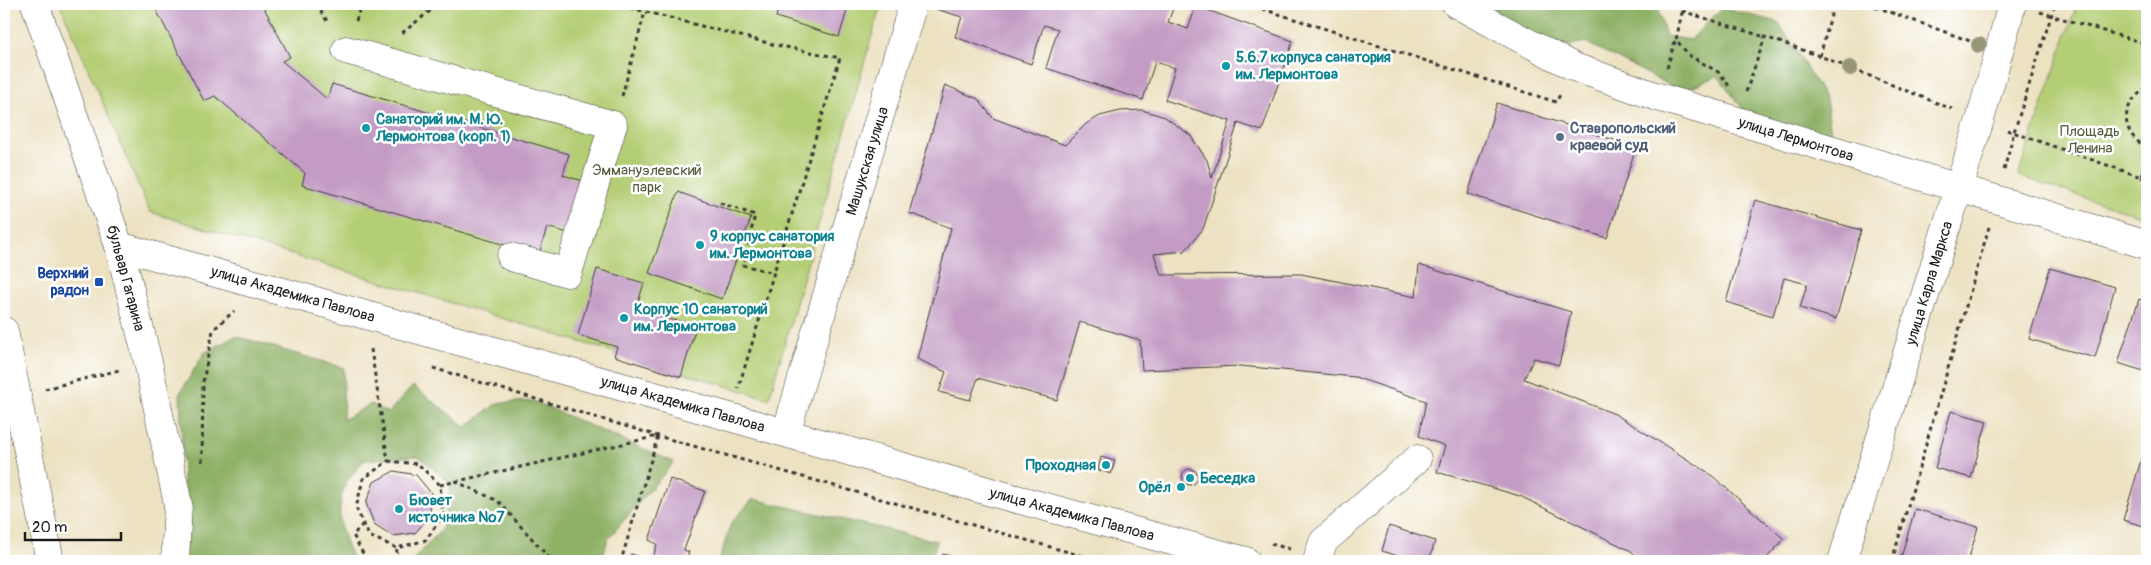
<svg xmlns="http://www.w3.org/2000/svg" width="2151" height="565" viewBox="0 0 2151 565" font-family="Pangolin,sans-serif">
<rect width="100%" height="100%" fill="#fff"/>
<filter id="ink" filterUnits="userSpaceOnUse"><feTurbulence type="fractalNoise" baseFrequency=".02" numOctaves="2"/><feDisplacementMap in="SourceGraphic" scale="10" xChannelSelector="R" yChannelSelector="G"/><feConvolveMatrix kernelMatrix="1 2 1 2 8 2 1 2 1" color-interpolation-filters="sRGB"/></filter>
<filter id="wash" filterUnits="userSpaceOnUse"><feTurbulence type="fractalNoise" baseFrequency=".0096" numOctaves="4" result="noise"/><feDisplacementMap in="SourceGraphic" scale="20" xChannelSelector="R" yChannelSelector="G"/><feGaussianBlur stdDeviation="1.12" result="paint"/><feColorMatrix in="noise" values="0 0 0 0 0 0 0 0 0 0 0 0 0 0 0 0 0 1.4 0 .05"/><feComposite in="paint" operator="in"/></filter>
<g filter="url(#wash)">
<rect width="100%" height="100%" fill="#ece1c1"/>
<g fill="#b4ce74" stroke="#687548">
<path d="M 60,4 L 881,4 L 769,399 L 150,212 Z"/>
<path d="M 2077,4 L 2147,4 L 2147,218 L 2018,176 Z"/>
</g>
<g fill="#8fb166" stroke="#566641">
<path d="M 1467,4 L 1650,4 L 1657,6 L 1666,36 L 1690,40 L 1722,8 L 1778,22 L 1826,99 L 1832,140 L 1747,115 L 1718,76 L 1681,91 L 1585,42 L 1558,48 Z"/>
<path d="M 236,336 L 344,368 L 343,420 L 371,404 L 388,413 L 413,386 L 466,427 L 497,403 L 533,401 L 674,462 L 608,539 L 601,561 L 412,561 L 442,529 L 451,484 L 418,456 L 364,460 C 358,468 349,477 345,485 C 334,512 342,537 354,561 L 176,561 L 184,502 L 180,393 L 204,353 Z"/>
<path d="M 753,499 L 937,541 L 931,561 L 719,561 L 731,523 Z"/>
</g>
<g id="blocks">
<g fill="#c39bc4">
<path d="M 158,4 L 262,4 L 290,57 L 282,61 L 327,99 L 332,84 L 569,154 L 563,175 L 583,181 L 568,233 L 547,227 L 539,255 L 302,185 L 305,173 L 215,96 L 204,101 L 154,6 Z"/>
<path d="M 780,4 L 849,4 L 839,37 L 776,17 Z"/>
<path d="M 919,4 L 1168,4 L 1174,6 L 1168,22 L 1188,29 L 1196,6 L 1293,41 L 1262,131 L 1238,123 L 1203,229 L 1185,251 L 1154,254 L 1161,275 L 1301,274 L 1416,297 L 1419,265 L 1571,312 L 1559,365 L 1534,358 L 1524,379 L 1615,414 L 1709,473 L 1784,539 L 1764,561 L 1642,561 L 1631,551 L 1520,496 L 1437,472 L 1445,446 L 1419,436 L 1426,401 L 1355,377 L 1240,366 L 1142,370 L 1140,340 L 1080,322 L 1057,400 L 978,378 L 970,400 L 939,392 L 946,372 L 917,359 L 951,228 L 909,213 L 945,85 L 978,99 L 993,118 L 1065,145 L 1086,124 L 1100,116 L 1120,111 L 1142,110 L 1165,117 L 1190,135 L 1207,160 L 1212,178 L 1230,121 L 1165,100 L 1175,68 L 1155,62 L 1143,100 L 1046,68 L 1058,29 L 1044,25 L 1031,64 L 955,37 L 962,17 Z"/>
<path d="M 1497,103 L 1636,147 L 1607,238 L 1468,194 Z"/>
<path d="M 678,192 L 751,218 L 722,299 L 649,273 Z"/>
<path d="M 1755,200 L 1861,230 L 1836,319 L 1800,308 L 1807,284 L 1784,278 L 1773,316 L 1726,302 Z"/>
<path d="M 2050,268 L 2115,287 L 2095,358 L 2029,339 Z"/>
<path d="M 597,269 L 644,283 L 636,309 L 696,327 L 681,377 L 614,356 L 617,347 L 578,335 Z"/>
<path d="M 2139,299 L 2147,302 L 2147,372 L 2118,363 Z"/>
<path d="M 1951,411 L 1987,421 L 1971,478 L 1935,468 Z"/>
<path d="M 1101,457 L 1115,461 L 1111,474 L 1098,470 Z"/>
<path d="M 2142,457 L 2147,459 L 2147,527 L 2123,520 Z"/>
<circle cx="1190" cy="477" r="8"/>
<path d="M 394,471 L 416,475 L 431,493 L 430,516 L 415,533 L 393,536 L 374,524 L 366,503 L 374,482 Z"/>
<path d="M 670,479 L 705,491 L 684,550 L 689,552 L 686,561 L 652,561 L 657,544 L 649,540 Z"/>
<path d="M 1915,509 L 1978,527 L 1968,561 L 1900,561 Z"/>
<path d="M 1389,526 L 1435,541 L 1429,561 L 1415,561 L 1382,551 Z"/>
<path d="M 631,554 L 645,559 L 644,561 L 629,561 Z"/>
<path d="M 943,554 L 967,561 L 941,561 Z"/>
</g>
</g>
</g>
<g filter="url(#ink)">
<use href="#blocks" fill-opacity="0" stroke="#3b3a35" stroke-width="1"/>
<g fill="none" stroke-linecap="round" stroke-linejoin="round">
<defs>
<g id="minor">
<path d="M 35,4 L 119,246 L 148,362 L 178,504 L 175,561"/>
<path d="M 1456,4 L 1574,67 L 1655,96 L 2147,245"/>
<path d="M 346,50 L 613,125 L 568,273 L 511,257"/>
<path d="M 119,246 L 712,412 L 1005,496 L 1246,561"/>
<path d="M 4,331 L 50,561"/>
<path d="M 786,433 L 913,4"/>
<path d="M 1317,561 L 1323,542 L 1417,459"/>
<path d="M 1842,561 L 1980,120 L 2012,4"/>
</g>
</defs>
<use href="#minor" stroke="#3b3a35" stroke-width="29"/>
<g stroke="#3b3a35" stroke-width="3" stroke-dasharray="4 4" stroke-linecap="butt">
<path d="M 316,4 L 329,24"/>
<path d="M 615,4 L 776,45 L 840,58 L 738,389"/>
<path d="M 1247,4 L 1556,102 L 1561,93"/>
<path d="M 1684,4 L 1676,40 L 1690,56 L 1720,73 L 1729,86"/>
<path d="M 1868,4 L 1970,41"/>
<path d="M 1682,11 L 1765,37"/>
<path d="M 2040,12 L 2147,44"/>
<path d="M 356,21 L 361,4"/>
<path d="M 402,33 L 439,4"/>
<path d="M 1820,56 L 1834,4"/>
<path d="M 1667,68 L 1675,41"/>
<path d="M 2147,88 C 2120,104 2119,132 2147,148"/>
<path d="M 1746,92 L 1765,37 L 1820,56 L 1952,109"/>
<path d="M 622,96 L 645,12"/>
<path d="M 2007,130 L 2141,177 L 2147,158"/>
<path d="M 2004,170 L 2014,132 L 2055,4"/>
<path d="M 2141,177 L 2147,179"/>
<path d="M 720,203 L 755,215 L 743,265 L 774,273"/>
<path d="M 371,349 L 388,461"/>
<path d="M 433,368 L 658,436 L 1100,561"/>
<path d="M 45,389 L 119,370"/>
<path d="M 388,461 L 418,464 L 440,485 L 443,515 L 426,540 L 397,548 L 369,536 L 356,508 L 363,479 Z"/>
<path d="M 202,462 L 203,382 L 213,330 L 234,311"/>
<path d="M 455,481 L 498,501 L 552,561"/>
<path d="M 440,485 L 658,436 L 621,561"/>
<path d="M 363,524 L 353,535 L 367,561"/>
<path d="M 1271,544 L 1290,549"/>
<path d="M 4,547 L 7,561"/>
<path d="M 396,561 L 397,548"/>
<path d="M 1892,561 L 1989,227"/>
</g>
<use href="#minor" stroke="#fff" stroke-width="28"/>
</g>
<g fill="#979777">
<circle cx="1979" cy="45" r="8"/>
<circle cx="1850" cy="68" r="8"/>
</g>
</g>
<g fill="#0f9aa8" stroke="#fff" stroke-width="2">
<circle cx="1226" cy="66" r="5"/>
<circle cx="366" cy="128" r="5"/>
<circle cx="700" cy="245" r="5"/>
<circle cx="624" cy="318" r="5"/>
<circle cx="1106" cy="465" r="5"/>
<circle cx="1190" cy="478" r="5"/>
<circle cx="1181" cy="487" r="5"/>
<circle cx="399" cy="509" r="5"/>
</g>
<circle fill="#5c6f8a" stroke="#fff" stroke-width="2" cx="1560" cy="137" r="5"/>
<rect fill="#1a4fb4" stroke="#fff" stroke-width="2" x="94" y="277" width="10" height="10" rx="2.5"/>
<g text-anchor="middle" stroke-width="5" stroke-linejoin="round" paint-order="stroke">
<g font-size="15" font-weight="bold" fill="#0d838f" stroke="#fff" text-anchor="start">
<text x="1236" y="62">5.6.7 корпуса санатория<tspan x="1236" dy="17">им. Лермонтова</tspan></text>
<text x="376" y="124">Санаторий им. М. Ю.<tspan x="376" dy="17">Лермонтова (корп. 1)</tspan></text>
<text x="710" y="241">9 корпус санатория<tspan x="710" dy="17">им. Лермонтова</tspan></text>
<text x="634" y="314">Корпус 10 санаторий<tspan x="634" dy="17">им. Лермонтова</tspan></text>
<text x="1096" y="470" text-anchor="end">Проходная</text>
<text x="1200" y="483">Беседка</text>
<text x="1171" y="492" text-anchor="end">Орёл</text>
<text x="409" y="505">Бювет<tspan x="409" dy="17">источника №7</tspan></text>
</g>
<g font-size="15" font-weight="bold" fill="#4e5e75" stroke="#fff" text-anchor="start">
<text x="1570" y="133">Ставропольский<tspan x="1570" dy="17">краевой суд</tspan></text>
</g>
<g font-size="15" fill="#515a3b" stroke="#fff">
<text x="2090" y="136">Площадь<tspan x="2090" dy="17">Ленина</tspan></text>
<text x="647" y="175">Эммануэлевский<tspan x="647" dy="17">парк</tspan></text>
</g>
<g font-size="15" fill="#1c1c1c" stroke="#fff">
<text transform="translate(1796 139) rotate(17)" y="5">улица Лермонтова</text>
<text transform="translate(867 161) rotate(-73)" y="5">Машукская улица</text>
<text transform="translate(126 278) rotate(75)" y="5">бульвар Гагарина</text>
<text transform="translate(1929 283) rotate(-73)" y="5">улица Карла Маркса</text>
<text transform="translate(293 294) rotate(16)" y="5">улица Академика Павлова</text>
<text transform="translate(683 404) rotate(16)" y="5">улица Академика Павлова</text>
<text transform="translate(1072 514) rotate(15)" y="5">улица Академика Павлова</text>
</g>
<g font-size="15" font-weight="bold" fill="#164399" stroke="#fff" text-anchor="end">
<text x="89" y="278">Верхний<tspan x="89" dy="17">радон</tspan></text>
</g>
</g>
<rect width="2151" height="565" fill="none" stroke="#fff" stroke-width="20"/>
<path d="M25 532v8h96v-8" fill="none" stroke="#1c1c1c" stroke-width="2.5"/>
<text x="32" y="532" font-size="15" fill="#1c1c1c" stroke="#ffffff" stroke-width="4" paint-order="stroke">20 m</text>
</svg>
